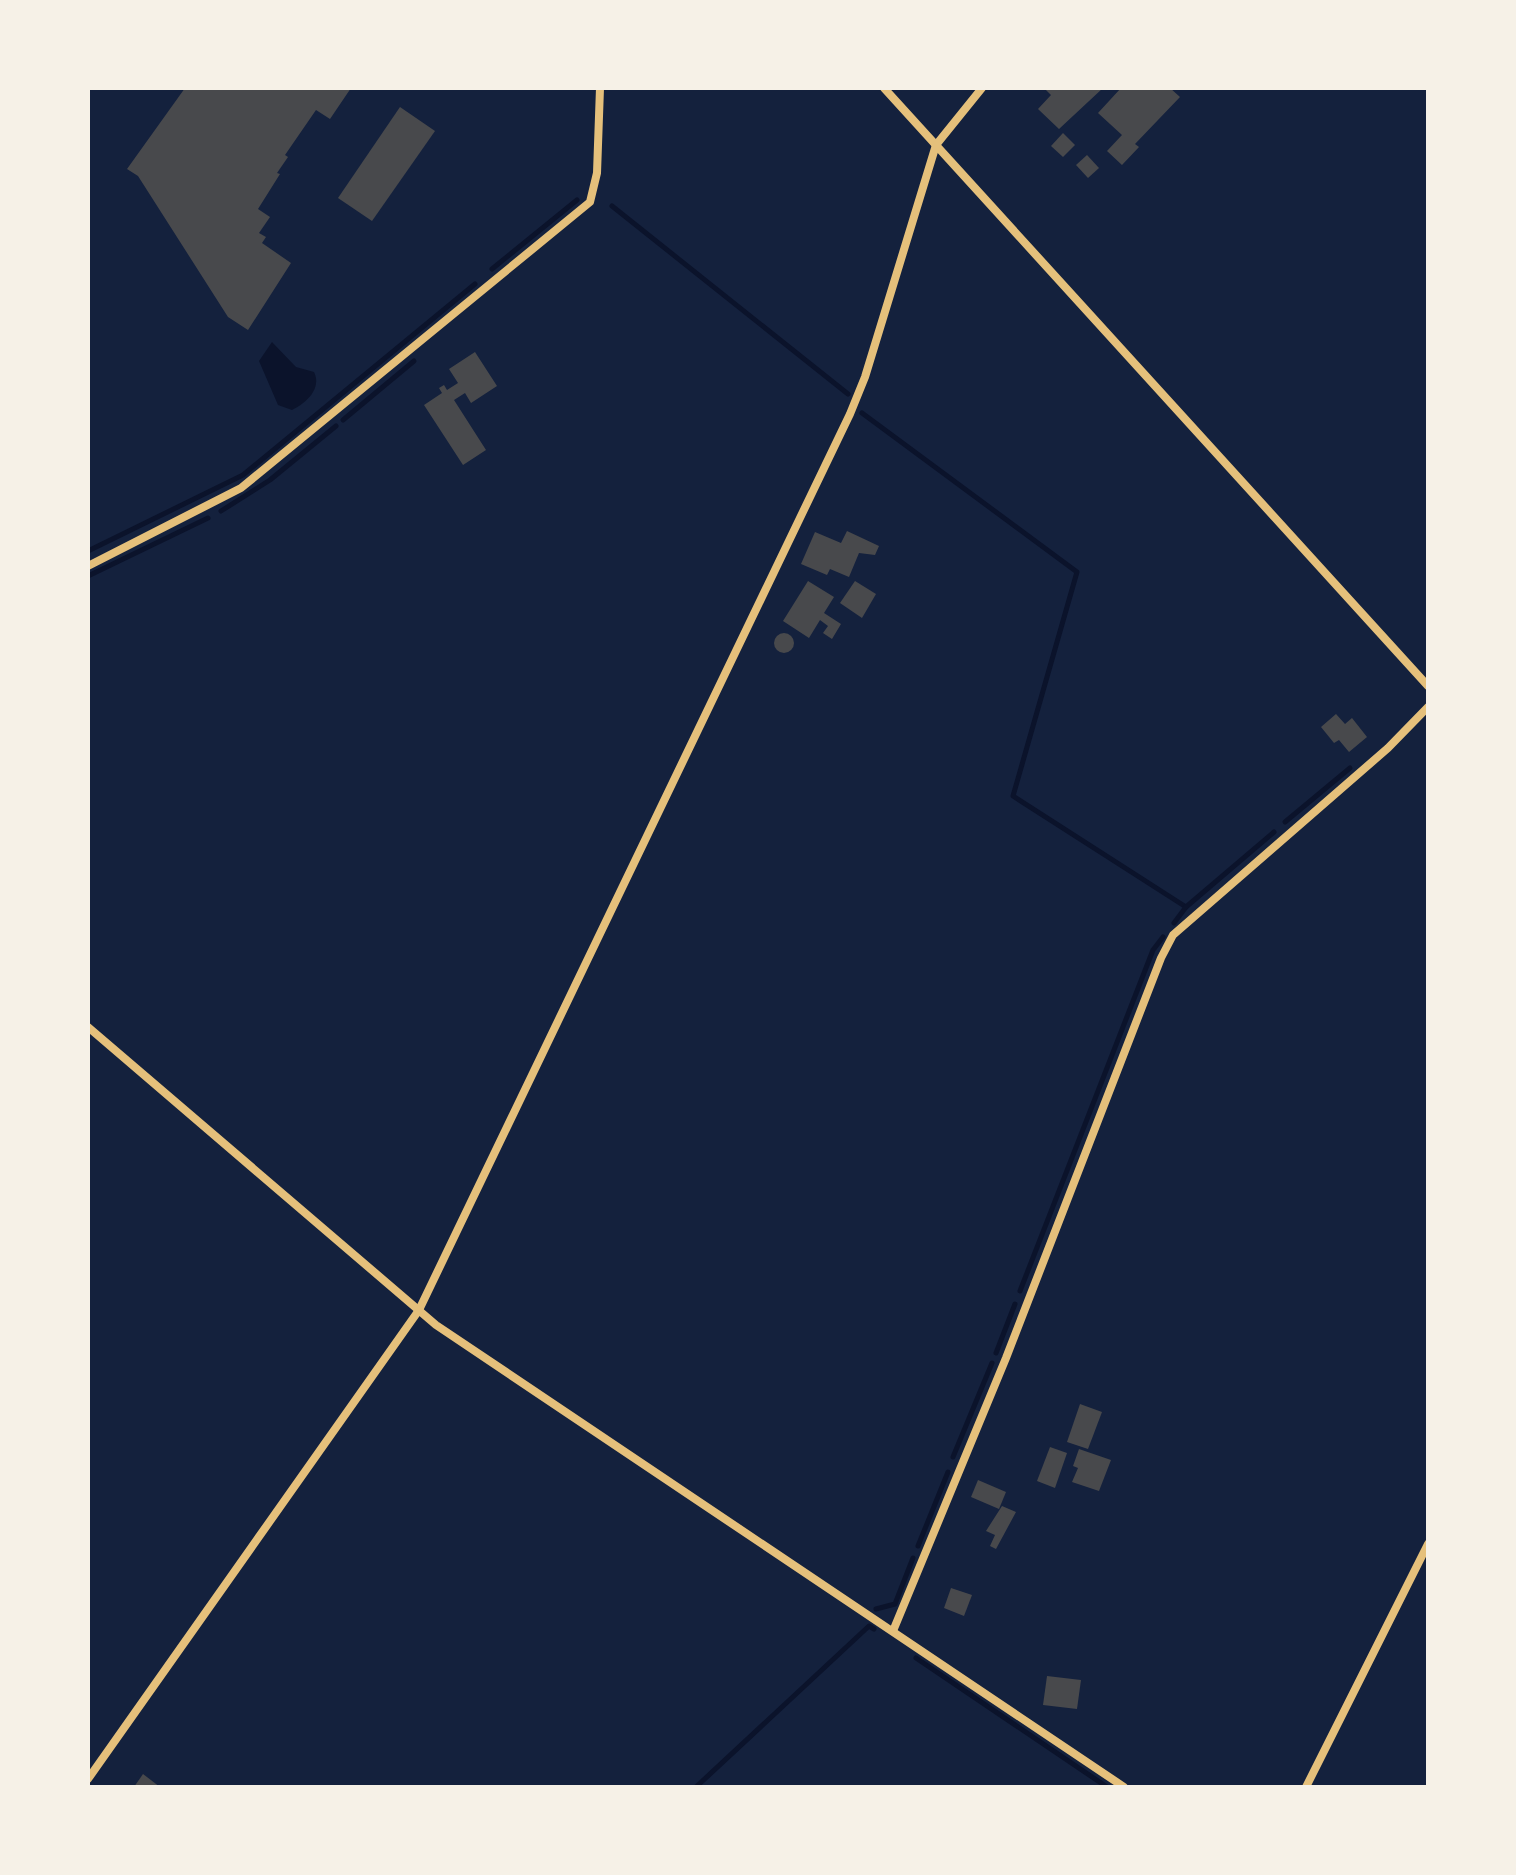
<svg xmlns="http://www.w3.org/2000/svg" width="1516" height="1875" viewBox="0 0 1516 1875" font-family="'DM Sans',sans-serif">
<rect width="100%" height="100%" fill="#14213d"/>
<path fill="#0b132b" d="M 272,342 L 296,367 L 314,372 C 322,388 307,403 292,410 L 278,405 L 259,361 Z"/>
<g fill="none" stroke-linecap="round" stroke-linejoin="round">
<g stroke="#0b132b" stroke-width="5">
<path d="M 612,206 L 848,394"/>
<path d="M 492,269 L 577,200"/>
<path d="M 862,413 L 1077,572 L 1013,796 L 1186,907"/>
<path d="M 343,420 L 414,361"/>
<path d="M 221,511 L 270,480 L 336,426"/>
<path d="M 88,551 L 243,475 L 475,284"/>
<path d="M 88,576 L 208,518"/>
<path d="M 1285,822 L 1350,768"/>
<path d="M 1174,923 L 1186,907 L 1274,832"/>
<path d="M 1020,1291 L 1153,950 L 1163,937"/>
<path d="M 996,1353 L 1015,1304"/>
<path d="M 953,1457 L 992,1363"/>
<path d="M 918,1546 L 948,1472"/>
<path d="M 876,1609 L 895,1604 L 913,1558"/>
<path d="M 916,1658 L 1107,1787"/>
<path d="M 696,1787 L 869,1626 L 874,1629"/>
</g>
</g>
<g fill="#48494c">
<path d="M 185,88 L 351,88 L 330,119 L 316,110 L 285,155 L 288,157 L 277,173 L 280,174 L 258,209 L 270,217 L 259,233 L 266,237 L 262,243 L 291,263 L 248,330 L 228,317 L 138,176 L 127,169 Z"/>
<path d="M 1044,88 L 1103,88 L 1059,129 L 1038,109 L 1051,95 Z"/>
<path d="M 1121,88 L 1170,88 L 1180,97 L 1135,144 L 1139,147 L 1122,165 L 1107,151 L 1122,135 L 1098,113 Z"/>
<path d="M 400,107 L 435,131 L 372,221 L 338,198 Z"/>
<path d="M 1063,133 L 1075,145 L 1063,157 L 1051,146 Z"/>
<path d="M 1087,155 L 1099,168 L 1088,178 L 1076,165 Z"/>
<path d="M 475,352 L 497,386 L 471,403 L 465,393 L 454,400 L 486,450 L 463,465 L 424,405 L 442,393 L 439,388 L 444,385 L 447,390 L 458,383 L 449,369 Z"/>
<path d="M 847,531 L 879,546 L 875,555 L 859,553 L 849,577 L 830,569 L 827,575 L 801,564 L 815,532 L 841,543 Z"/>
<path d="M 808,581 L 834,597 L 824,613 L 841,624 L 832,639 L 823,633 L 828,626 L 820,620 L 809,638 L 783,621 Z"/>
<path d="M 855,581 L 876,594 L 862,618 L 840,603 Z"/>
<circle cx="784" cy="643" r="10"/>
<path d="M 1336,714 L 1345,724 L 1352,718 L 1367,737 L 1349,752 L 1339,740 L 1334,743 L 1321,727 Z"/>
<path d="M 1080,1404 L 1102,1412 L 1088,1449 L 1067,1442 Z"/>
<path d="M 1050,1447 L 1067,1453 L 1055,1488 L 1037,1481 Z"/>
<path d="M 1079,1449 L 1111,1460 L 1099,1491 L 1072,1482 L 1078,1468 L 1073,1466 Z"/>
<path d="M 978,1480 L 1006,1492 L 999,1509 L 971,1497 Z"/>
<path d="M 1002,1506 L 1016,1512 L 996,1549 L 990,1546 L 995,1535 L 986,1531 Z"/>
<path d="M 951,1588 L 972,1595 L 964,1616 L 944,1608 Z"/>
<path d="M 1047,1676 L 1081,1680 L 1077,1709 L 1043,1705 Z"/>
<path d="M 143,1774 L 160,1787 L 134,1787 Z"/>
</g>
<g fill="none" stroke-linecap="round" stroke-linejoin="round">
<g stroke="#e5c07b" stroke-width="8">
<path d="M 884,88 L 1428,686"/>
<path d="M 88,566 L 241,488 L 590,202 L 597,173 L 600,88"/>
<path d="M 88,1027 L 436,1325 L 1124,1787"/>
<path d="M 893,1631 L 1006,1358 L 1161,958 L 1173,935 L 1388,748 L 1428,707"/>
<path d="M 88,1779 L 419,1310 L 850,414 L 865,377 L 936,145 L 982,88"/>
<path d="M 1306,1787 L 1428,1544"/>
</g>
</g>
<rect width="1516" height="1875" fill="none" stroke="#f6f1e7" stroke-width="180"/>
</svg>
